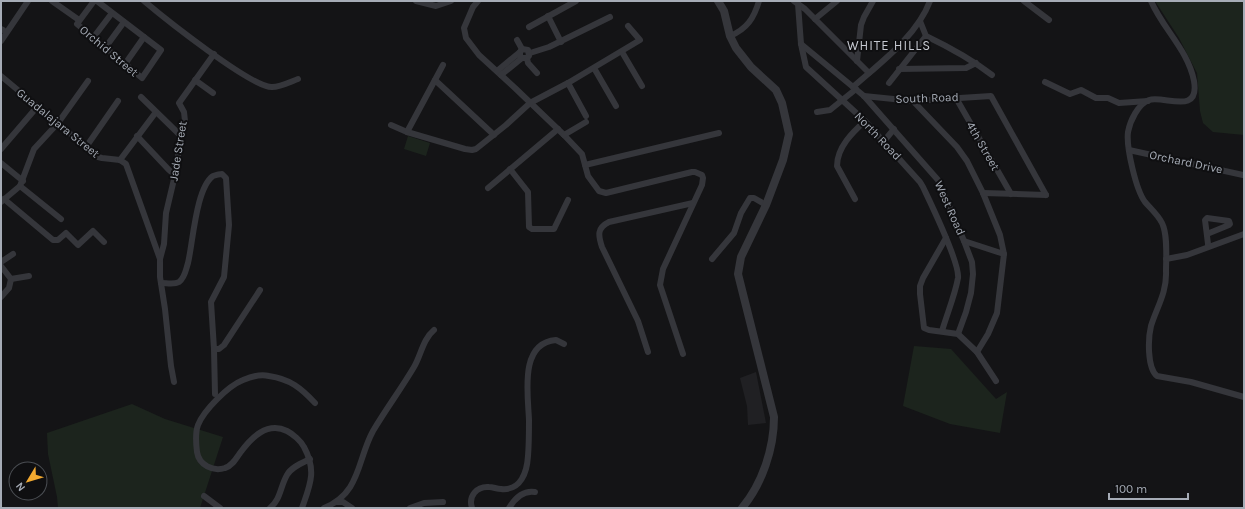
<svg xmlns="http://www.w3.org/2000/svg" width="1245" height="509" viewBox="0 0 1245 509" font-family="Karla,sans-serif">
<rect width="100%" height="100%" fill="#141416"/>
<path fill="#202023" d="M 756,372 L 766,423 L 748,425 L 747,406 L 740,378 Z"/>
<g fill="#1c241d">
<path d="M 1155,1 L 1244,1 L 1244,135 L 1213,132 L 1203,123 L 1200,111 L 1197,73 L 1179,38 Z"/>
<path d="M 408,136 L 430,143 L 426,156 L 404,149 Z"/>
<path d="M 914,346 L 951,349 L 996,399 L 1007,392 L 1000,433 L 950,424 L 903,406 Z"/>
<path d="M 132,404 L 165,419 L 223,437 L 200,508 L 58,508 L 57,497 L 48,454 L 47,433 Z"/>
</g>
<g fill="none" stroke-linecap="round" stroke-linejoin="round">
<g stroke="#35363b" stroke-width="6">
<path d="M 52,1 L 79,20"/>
<path d="M 94,1 L 77,24 L 142,78 L 161,50 L 97,1"/>
<path d="M 144,1 C 163,17 252,88 272,87 C 280,87 290,82 298,79"/>
<path d="M 416,1 L 436,6 L 451,1"/>
<path d="M 478,1 L 473,7 L 464,28 L 466,38 L 479,55 L 515,88 L 564,135 L 582,154 L 588,176 L 599,191 L 606,193 L 692,172 L 695,172 L 702,175 L 703,178 L 702,185 L 663,269 L 660,285 L 683,354"/>
<path d="M 794,1 L 805,9 L 869,73"/>
<path d="M 1024,1 L 1049,20"/>
<path d="M 1151,1 C 1163,29 1188,50 1194,81 C 1200,116 1164,95 1149,100 C 1138,104 1130,121 1128,132 C 1126,147 1136,190 1145,202 C 1151,209 1158,215 1162,223 C 1168,235 1166,258 1166,271 C 1167,292 1157,307 1151,326 C 1148,338 1147,368 1157,376 L 1191,382 L 1244,397"/>
<path d="M 798,4 L 801,44 L 806,67 L 865,121 L 920,182 L 923,187 C 931,204 960,263 958,278 C 955,295 947,314 942,331"/>
<path d="M 548,16 L 561,42"/>
<path d="M 815,19 L 837,1"/>
<path d="M 920,21 L 926,36 C 949,47 971,59 992,75"/>
<path d="M 529,27 L 576,1"/>
<path d="M 1,29 L 3,30"/>
<path d="M 730,36 C 747,29 754,18 759,1"/>
<path d="M 93,38 L 112,13"/>
<path d="M 517,40 L 522,49"/>
<path d="M 1,41 L 28,1"/>
<path d="M 801,44 L 864,96 L 938,180 L 964,241 L 972,262 L 973,274 L 971,293 L 966,312 L 958,334"/>
<path d="M 105,48 L 124,22"/>
<path d="M 622,52 L 642,86"/>
<path d="M 530,53 L 549,47 L 610,17"/>
<path d="M 527,58 L 528,63 L 537,73"/>
<path d="M 857,61 L 861,25 L 864,17 L 873,1"/>
<path d="M 125,64 L 144,37"/>
<path d="M 594,68 L 616,106"/>
<path d="M 899,69 L 966,68 L 976,63"/>
<path d="M 497,71 L 520,52"/>
<path d="M 501,75 L 522,58 L 527,58 L 529,56 L 528,50 L 522,49 L 520,52 L 520,56 L 522,58"/>
<path d="M 1,76 L 98,157 L 102,158 L 120,160"/>
<path d="M 195,80 L 213,93"/>
<path d="M 435,80 L 494,135"/>
<path d="M 1045,82 L 1070,94 L 1081,90 L 1096,98 L 1108,98 L 1119,103 L 1148,101"/>
<path d="M 568,83 L 586,116"/>
<path d="M 889,83 L 926,36"/>
<path d="M 853,87 C 880,63 917,36 930,1"/>
<path d="M 864,96 L 913,101 L 991,96 L 1046,195"/>
<path d="M 141,97 L 181,136"/>
<path d="M 956,98 L 1011,194"/>
<path d="M 913,101 L 957,147 L 967,161 L 983,193 L 1000,235 L 1004,254 L 997,313 L 988,334 L 977,352"/>
<path d="M 817,112 L 830,110 L 856,89"/>
<path d="M 391,125 L 407,132 L 465,149 L 472,150 L 476,149 L 506,125 L 530,103 L 568,83 L 640,40 L 628,26"/>
<path d="M 407,132 L 443,65"/>
<path d="M 564,135 L 586,122"/>
<path d="M 137,136 L 169,170 L 175,175"/>
<path d="M 884,141 L 894,129"/>
<path d="M 86,147 L 118,101"/>
<path d="M 1,149 L 37,107"/>
<path d="M 1129,150 L 1243,175"/>
<path d="M 120,160 L 126,164 L 160,259 L 160,277 L 165,309 L 171,366 L 174,382"/>
<path d="M 120,160 L 156,112"/>
<path d="M 1,163 L 23,181"/>
<path d="M 585,165 L 719,133"/>
<path d="M 510,169 L 528,192 L 529,227 L 532,229 L 554,229 L 568,200"/>
<path d="M 20,186 L 61,219"/>
<path d="M 488,188 L 558,129"/>
<path d="M 983,193 L 1046,195"/>
<path d="M 4,199 L 53,240 L 58,240 L 66,233 L 78,245 L 93,231 L 104,242"/>
<path d="M 855,199 L 837,166 C 837,147 853,132 865,121"/>
<path d="M 1,202 L 20,186 L 34,149 L 58,123 L 88,81"/>
<path d="M 1207,234 L 1229,225 L 1230,224 L 1229,221 L 1207,218 L 1205,220 L 1208,244 L 1208,246"/>
<path d="M 946,238 L 923,278 L 920,286 L 920,294 L 924,328 L 929,330 L 958,334 L 977,352 L 996,381"/>
<path d="M 964,241 L 1004,254"/>
<path d="M 160,259 L 164,244 L 166,213 L 175,175 L 181,136 L 185,121 L 184,112 L 179,103 L 214,54"/>
<path d="M 712,259 L 734,233 L 741,213 L 750,198 L 754,198 L 766,205"/>
<path d="M 1166,259 L 1187,255 L 1244,234"/>
<path d="M 1,262 L 13,254"/>
<path d="M 1,266 L 11,279 L 9,288 L 1,297"/>
<path d="M 11,279 L 29,276"/>
<path d="M 161,283 C 167,283 174,285 179,282 C 185,278 186,269 188,263 C 193,242 196,188 213,176 C 216,175 220,174 222,174 L 226,178 L 229,225 L 224,277 L 211,302 L 214,349 L 215,394"/>
<path d="M 214,349 L 219,349 L 224,345 L 260,290"/>
<path d="M 648,352 L 638,321 L 602,247 C 598,235 597,228 609,222 L 693,203"/>
<path d="M 204,496 L 220,508"/>
<path d="M 337,502 L 343,502 L 352,508"/>
<path d="M 270,508 C 281,499 280,487 287,475 C 291,467 302,463 310,459"/>
<path d="M 302,508 C 310,485 317,471 304,447 C 301,441 293,434 287,431 C 267,421 251,438 240,453 C 236,459 232,466 225,468 C 213,472 199,465 197,452 C 196,444 195,433 198,425 C 204,410 228,386 243,380 C 250,377 261,374 269,376 C 290,379 301,388 315,403"/>
<path d="M 324,508 C 361,493 357,460 373,431 C 386,409 401,389 414,367 C 421,355 423,339 434,330"/>
<path d="M 410,508 L 424,503 L 443,502"/>
<path d="M 472,508 C 468,496 477,486 489,487 C 493,487 497,489 501,489 C 521,491 527,472 528,456 C 529,444 529,432 529,420 C 528,394 519,343 556,340 L 564,344"/>
<path d="M 509,508 C 515,498 523,490 535,492"/>
</g>
<path stroke="#35363b" stroke-width="8" d="M 718,1 L 724,11 L 730,36 L 736,48 L 751,67 L 776,90 L 782,103 L 789,134 L 783,160 L 766,205 L 741,257 L 738,274 L 774,417 C 774,449 762,484 742,508"/>
</g>
<g text-anchor="middle" stroke-width="4" stroke-linejoin="round" paint-order="stroke">
<g font-size="12" fill="#a6acb6" stroke="#0f0f11">
<text transform="translate(109 51) rotate(40)" y="4">Orchid Street</text>
<text transform="translate(927 98) rotate(-2)" y="4">South Road</text>
<text transform="translate(58 123) rotate(39)" y="4">Guadalajara Street</text>
<text transform="translate(878 136) rotate(46)" y="4">North Road</text>
<text transform="translate(983 146) rotate(60)" y="4">4th Street</text>
<text transform="translate(178 151) rotate(-81)" y="4">Jade Street</text>
<text transform="translate(1186 162) rotate(12)" y="4">Orchard Drive</text>
<text transform="translate(950 208) rotate(66)" y="4">West Road</text>
</g>
<g font-size="13" letter-spacing="1" fill="#c7cad2" stroke="#0f0f11">
<text x="889" y="50">WHITE HILLS</text>
</g>
</g>
<rect width="1245" height="509" fill="none" stroke="#a6acb6" stroke-width="4"/>
<g transform="translate(28 481) rotate(232)"><circle r="19" fill="#0f0f11" stroke="#4b4e53"/>
<path d="M0-3L7 15L0 10L-7 15Z" fill="#f2a930"/>
<text y="-6" font-size="11" font-weight="bold" text-anchor="middle" fill="#a6acb6">N</text>
</g>
<path d="M1109 493v6h79v-6" fill="none" stroke="#a6acb6" stroke-width="2"/>
<text x="1115" y="493" font-size="12" fill="#a6acb6" stroke="#0f0f11" stroke-width="3" paint-order="stroke">100 m</text>
</svg>
